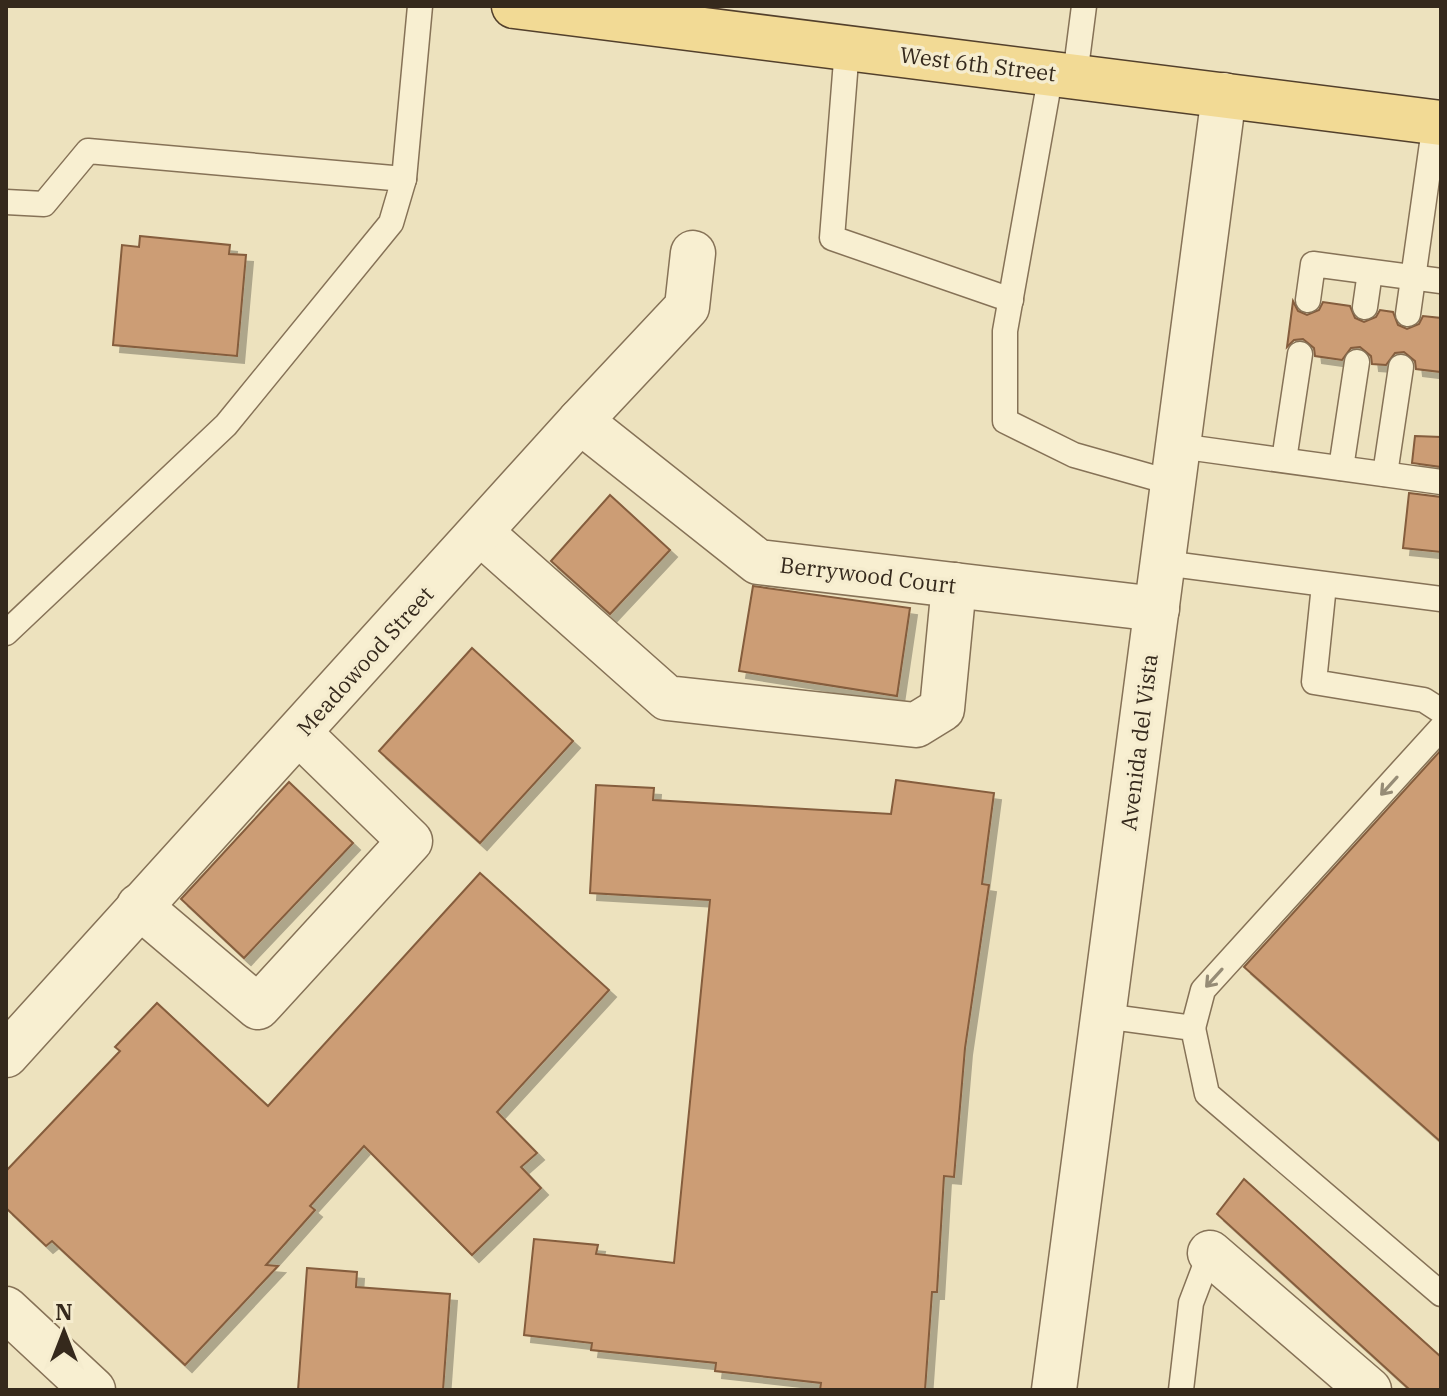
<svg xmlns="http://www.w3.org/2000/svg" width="1447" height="1396" viewBox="0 0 1447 1396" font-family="'IBM Plex Serif',serif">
<defs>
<filter id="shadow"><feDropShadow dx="7" dy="7" stdDeviation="0" flood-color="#0004"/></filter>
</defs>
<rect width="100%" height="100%" fill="#ede2be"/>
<g fill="#cc9d74" stroke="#855d3d" stroke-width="2" filter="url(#shadow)">
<path d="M 140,236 L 230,245 L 229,254 L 246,255 L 237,356 L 113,345 L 122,245 L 139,247 Z"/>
<path d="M 1293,301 L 1298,311 L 1307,315 L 1319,310 L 1323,302 L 1350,306 L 1355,318 L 1364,322 L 1376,317 L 1380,310 L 1393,312 L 1398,325 L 1407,329 L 1419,324 L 1423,316 L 1441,318 L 1441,372 L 1416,369 L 1415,361 L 1404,352 L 1395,353 L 1386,365 L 1372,364 L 1371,356 L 1360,347 L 1351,348 L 1342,360 L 1315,356 L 1314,348 L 1303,339 L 1294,340 L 1287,347 Z"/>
<path d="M 1415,436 L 1441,437 L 1441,467 L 1412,463 Z"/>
<path d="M 1409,493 L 1441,497 L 1441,552 L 1403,548 Z"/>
<path d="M 610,495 L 670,550 L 610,614 L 551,561 Z"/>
<path d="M 753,586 L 910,608 L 897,696 L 739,671 Z"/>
<path d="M 472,648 L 573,741 L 480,843 L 379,751 Z"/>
<path d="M 1441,750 L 1441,1142 L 1244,967 Z"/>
<path d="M 896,780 L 994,793 L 982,884 L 989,885 L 965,1048 L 954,1177 L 944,1176 L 937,1292 L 932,1292 L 925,1390 L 820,1390 L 821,1383 L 715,1371 L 716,1363 L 591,1350 L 592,1343 L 524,1335 L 534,1239 L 598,1245 L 596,1254 L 674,1263 L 710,900 L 590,893 L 596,785 L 654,788 L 653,800 L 891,814 Z"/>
<path d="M 289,782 L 353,843 L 244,958 L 181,899 Z"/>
<path d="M 480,873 L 609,990 L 497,1112 L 537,1153 L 521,1167 L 541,1188 L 472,1255 L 364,1146 L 310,1206 L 315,1210 L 266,1265 L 278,1266 L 185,1365 L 52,1241 L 46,1246 L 6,1208 L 6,1171 L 120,1051 L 115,1047 L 157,1003 L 268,1106 Z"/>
<path d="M 1244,1179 L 1441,1357 L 1441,1390 L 1410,1390 L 1217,1214 Z"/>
<path d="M 307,1268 L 357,1272 L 356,1287 L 450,1294 L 443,1390 L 298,1390 Z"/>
</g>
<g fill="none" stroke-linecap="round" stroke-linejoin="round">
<defs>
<g id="service">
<path d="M 847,48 L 832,238 L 1011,300"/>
<path d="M 1051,73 L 1005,331 L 1005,421 L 1074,455 L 1173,483"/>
<path d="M 1075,76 L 1084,6"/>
<path d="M 404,179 L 420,6"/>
<path d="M 6,202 L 44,204 L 88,151 L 404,179 L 391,223 L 226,425 L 6,633"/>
<path d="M 1308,300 L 1313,264 L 1441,281"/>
<path d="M 1365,307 L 1370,272"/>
<path d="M 1408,314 L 1435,122"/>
<path d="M 1179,446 L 1441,482"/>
<path d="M 1284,460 L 1300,354"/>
<path d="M 1341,468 L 1357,362"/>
<path d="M 1385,474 L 1401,367"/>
<path d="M 1164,563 L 1441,599"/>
<path d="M 1324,585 L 1314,682 L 1424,700 L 1441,711"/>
<path d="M 1104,1016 L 1193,1028 L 1207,1094 L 1441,1294"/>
<path d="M 1193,1028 L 1203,990 L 1441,728"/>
<path d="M 1181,1390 L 1191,1303 L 1210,1253"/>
</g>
<g id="minor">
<path d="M 580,421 L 758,562 L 1157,609"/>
<path d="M 481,533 L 667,698 L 916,725 L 942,709 L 954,585"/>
<path d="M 139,906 L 258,1007 L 410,841 L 300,734"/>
<path d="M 6,1055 L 580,421 L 687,307 L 693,253"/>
<path d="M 1210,1253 L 1369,1390"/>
<path d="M 6,1309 L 93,1390"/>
</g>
<path id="tertiary" d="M 1054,1390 L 1224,95"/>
<path id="primary" d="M 514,6 L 1441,123"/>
</defs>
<use href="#service" stroke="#867257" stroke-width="27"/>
<use href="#minor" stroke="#867257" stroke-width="47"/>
<use href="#tertiary" stroke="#867257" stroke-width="47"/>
<use href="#primary" stroke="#53402c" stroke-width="47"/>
<use href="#service" stroke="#f8efd1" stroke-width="24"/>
<use href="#minor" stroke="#f8efd1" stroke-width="44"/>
<use href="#tertiary" stroke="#f8efd1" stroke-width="44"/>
<use href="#primary" stroke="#f2da95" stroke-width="44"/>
</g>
<defs><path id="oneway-shaft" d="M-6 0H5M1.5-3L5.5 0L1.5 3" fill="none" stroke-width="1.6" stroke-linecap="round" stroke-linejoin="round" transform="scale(2)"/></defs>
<g stroke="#968c76">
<use href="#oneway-shaft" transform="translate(1389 786) rotate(132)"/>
<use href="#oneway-shaft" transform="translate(1214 978) rotate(132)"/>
</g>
<g text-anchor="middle" stroke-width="7" stroke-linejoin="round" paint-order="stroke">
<g font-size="22" fill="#35291c" stroke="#f5ecce">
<text transform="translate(978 64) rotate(7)" y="8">West 6th Street</text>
<text transform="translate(868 575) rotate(7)" y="8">Berrywood Court</text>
<text transform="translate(365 661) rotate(-48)" y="8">Meadowood Street</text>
<text transform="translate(1139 742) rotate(-83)" y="8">Avenida del Vista</text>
</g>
</g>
<rect width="1447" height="1396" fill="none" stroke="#35291c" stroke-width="16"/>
<g transform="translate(64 1332)" stroke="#f5ecce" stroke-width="6" paint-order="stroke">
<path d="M0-6L14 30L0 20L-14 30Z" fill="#35291c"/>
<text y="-12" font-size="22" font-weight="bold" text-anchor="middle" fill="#35291c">N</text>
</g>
</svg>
